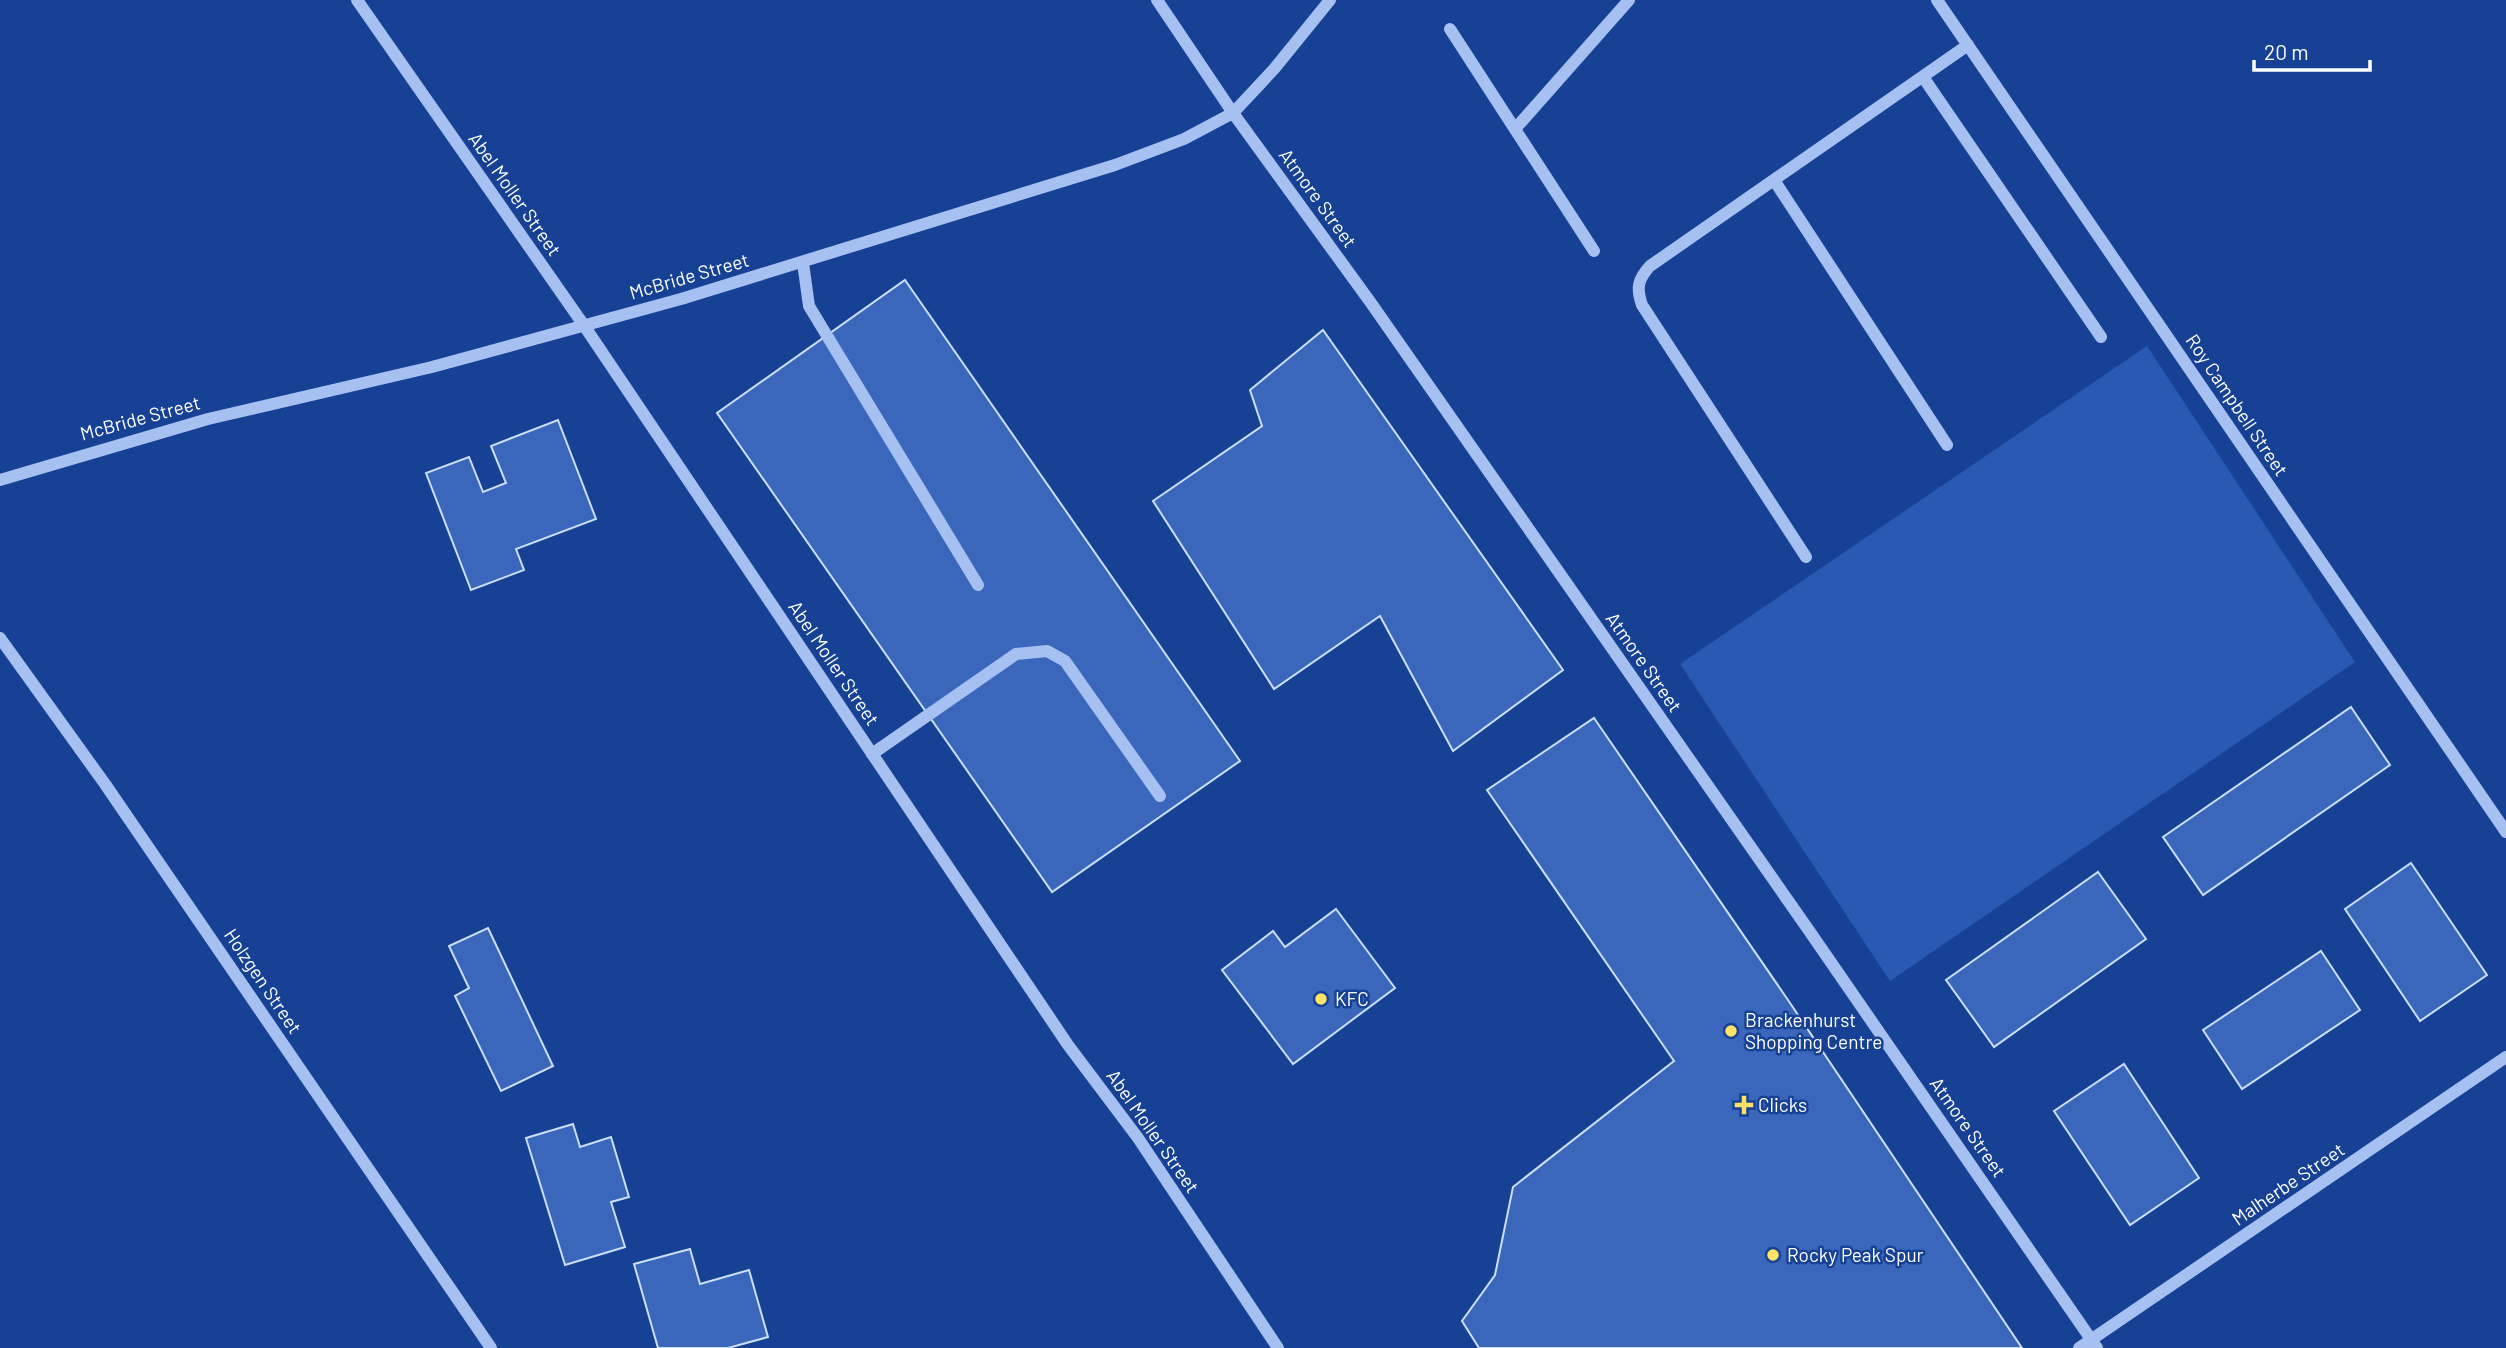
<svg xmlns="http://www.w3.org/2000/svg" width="2506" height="1348" viewBox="0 0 2506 1348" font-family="Barlow,sans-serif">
<rect width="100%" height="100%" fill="#164194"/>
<path fill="#2859b3" d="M 2147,346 L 2355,662 L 1890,981 L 1680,664 Z"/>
<g fill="#3a67bb" stroke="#cddefc" stroke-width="2">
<path d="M 905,280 L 1240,761 L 1052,892 L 717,413 Z"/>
<path d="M 1323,330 L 1563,670 L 1453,751 L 1380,616 L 1274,689 L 1153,501 L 1262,426 L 1250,390 Z"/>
<path d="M 558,420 L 596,519 L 516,549 L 524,570 L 471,590 L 426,473 L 469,457 L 483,492 L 506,483 L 491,446 Z"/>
<path d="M 2351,707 L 2390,765 L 2203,895 L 2163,837 Z"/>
<path d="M 1594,718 L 1788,1000 L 2022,1348 L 1479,1348 L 1462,1321 L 1495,1275 L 1513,1187 L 1674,1061 L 1487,790 Z"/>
<path d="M 2411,863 L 2487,975 L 2420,1021 L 2345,909 Z"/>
<path d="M 2098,872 L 2146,939 L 1994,1047 L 1946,980 Z"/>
<path d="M 1336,909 L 1395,988 L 1293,1064 L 1222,970 L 1273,931 L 1285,947 Z"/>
<path d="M 488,928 L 553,1066 L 501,1091 L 455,996 L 469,988 L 449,946 Z"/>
<path d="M 2321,951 L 2360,1010 L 2242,1089 L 2203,1030 Z"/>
<path d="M 2124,1064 L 2199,1178 L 2130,1225 L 2054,1111 Z"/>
<path d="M 573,1124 L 580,1147 L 611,1137 L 629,1197 L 611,1202 L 625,1247 L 565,1265 L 526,1138 Z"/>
<path d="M 690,1249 L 700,1284 L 749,1270 L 768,1337 L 728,1348 L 658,1348 L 634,1264 Z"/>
</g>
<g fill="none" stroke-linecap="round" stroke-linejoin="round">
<g stroke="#a6c0f1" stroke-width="12">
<path d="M 357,0 L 583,324 L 1068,1045 L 1138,1138 L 1278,1348"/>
<path d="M 1157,0 L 1233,113 L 1371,303 L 1810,932 L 2097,1348"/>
<path d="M 1937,0 L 2506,832"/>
<path d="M 1450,29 L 1594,251"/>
<path d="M 1923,77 L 2101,337"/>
<path d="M 1515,129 L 1629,0"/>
<path d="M 1774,180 L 1947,445"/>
<path d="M 803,263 L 809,306 L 978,585"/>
<path d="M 0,480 L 208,419 L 432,367 L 681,299 L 1115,165 L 1184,139 L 1233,113 L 1274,69 L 1330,0"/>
<path d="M 1806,557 L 1642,305 C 1636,288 1638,279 1650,266 L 1968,45"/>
<path d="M 0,638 L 105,784 L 491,1348"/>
<path d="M 872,754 L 1016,654 L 1047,651 L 1065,661 L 1160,796"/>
<path d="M 2079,1348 L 2506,1057"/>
</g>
</g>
<g fill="#ffe266" stroke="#164194" stroke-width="2.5">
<circle cx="1321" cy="999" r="7"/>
<circle cx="1731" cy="1031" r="7"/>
<path d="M1740.5 1094.5h7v7h7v7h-7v7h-7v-7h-7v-7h7z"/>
<circle cx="1773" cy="1255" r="7"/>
</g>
<g text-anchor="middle" stroke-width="5" stroke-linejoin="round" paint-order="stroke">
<g font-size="19" fill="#fff" stroke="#164194">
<text transform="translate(515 194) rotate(55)" y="7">Abel Moller Street</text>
<text transform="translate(1318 198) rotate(54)" y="7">Atmore Street</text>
<text transform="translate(689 276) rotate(-16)" y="7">McBride Street</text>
<text transform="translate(2237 405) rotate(56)" y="7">Roy Campbell Street</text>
<text transform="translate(140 418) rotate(-15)" y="7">McBride Street</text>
<text transform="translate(1644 662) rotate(55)" y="7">Atmore Street</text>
<text transform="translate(834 663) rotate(56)" y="7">Abel Moller Street</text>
<text transform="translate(263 981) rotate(56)" y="7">Holzgen Street</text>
<text transform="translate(1968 1127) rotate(55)" y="7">Atmore Street</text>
<text transform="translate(1153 1131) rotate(55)" y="7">Abel Moller Street</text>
<text transform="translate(2288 1184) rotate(-34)" y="7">Malherbe Street</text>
</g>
<g font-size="19" fill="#fff" stroke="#164194" text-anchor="start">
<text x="1335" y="1006">KFC</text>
<text x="1745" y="1027">Brackenhurst<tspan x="1745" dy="22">Shopping Centre</tspan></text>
<text x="1758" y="1112">Clicks</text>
<text x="1787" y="1262">Rocky Peak Spur</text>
</g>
</g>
<path d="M2254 60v10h116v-10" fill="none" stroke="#ffffff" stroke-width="3.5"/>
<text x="2264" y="60" font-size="21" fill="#ffffff" stroke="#164194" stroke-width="5" paint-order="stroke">20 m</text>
</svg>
